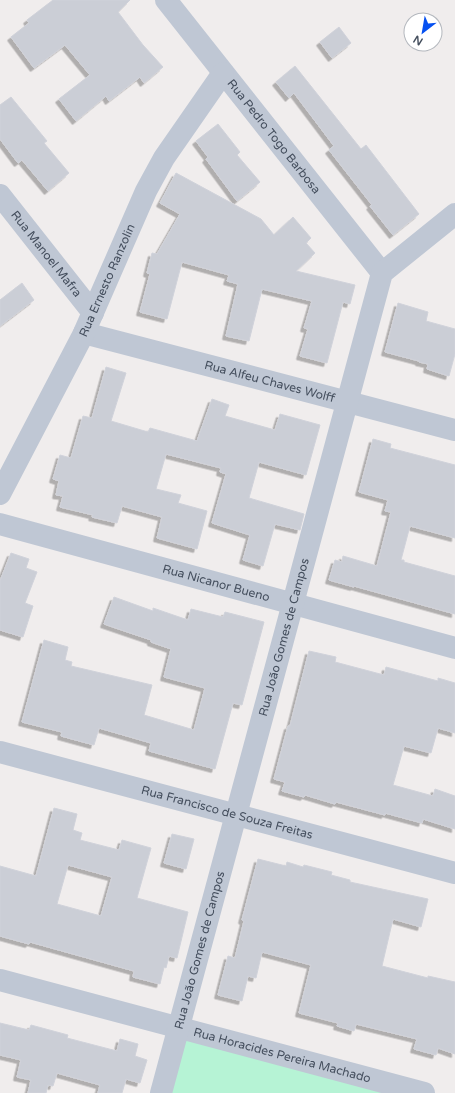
<svg xmlns="http://www.w3.org/2000/svg" width="455" height="1093" viewBox="0 0 455 1093" font-family="'Varela Round',sans-serif">
<defs>
<filter id="shadow"><feDropShadow dx="-3.5" dy="3.5" stdDeviation="0" flood-color="#0004"/></filter>
</defs>
<rect width="100%" height="100%" fill="#f0eded"/>
<path fill="#b6f3d5" d="M 178,1027 L 424,1093 L 161,1093 Z"/>
<g fill="#cbced6" stroke="#d0d2da" fill-rule="evenodd" filter="url(#shadow)">
<path d="M 53,0 L 130,0 L 118,12 L 143,45 L 163,67 L 144,83 L 140,77 L 109,101 L 106,96 L 76,121 L 59,99 L 90,75 L 65,45 L 34,68 L 11,37 L 29,23 L 27,20 Z"/>
<path d="M 339,27 L 351,43 L 332,58 L 320,42 Z"/>
<path d="M 295,66 L 361,149 L 366,145 L 419,214 L 393,235 L 370,206 L 372,205 L 329,150 L 334,146 L 294,93 L 289,98 L 276,82 Z"/>
<path d="M 11,97 L 47,141 L 44,143 L 69,173 L 48,191 L 22,160 L 18,163 L 0,139 L 0,105 Z"/>
<path d="M 218,124 L 240,152 L 237,155 L 260,182 L 237,201 L 206,159 L 208,157 L 196,141 Z"/>
<path d="M 176,173 L 261,219 L 274,235 L 293,217 L 311,238 L 306,243 L 315,253 L 296,271 L 355,285 L 350,304 L 343,302 L 327,363 L 300,356 L 308,329 L 304,328 L 312,301 L 262,289 L 249,341 L 226,336 L 238,284 L 227,281 L 229,275 L 182,262 L 167,319 L 140,312 L 150,274 L 147,273 L 152,253 L 157,254 L 180,214 L 160,203 Z"/>
<path d="M 22,283 L 34,300 L 0,326 L 0,300 Z"/>
<path d="M 398,303 L 428,312 L 426,321 L 455,329 L 455,354 L 449,376 L 427,369 L 428,364 L 419,362 L 419,361 L 385,352 Z"/>
<path d="M 106,367 L 126,373 L 111,421 L 148,432 L 150,428 L 197,441 L 212,399 L 229,405 L 225,416 L 275,430 L 280,414 L 320,425 L 306,475 L 259,462 L 249,498 L 304,514 L 300,530 L 275,524 L 263,566 L 243,560 L 250,535 L 212,523 L 226,474 L 220,472 L 221,468 L 166,454 L 156,489 L 181,495 L 178,503 L 207,511 L 197,549 L 157,538 L 162,517 L 122,506 L 117,523 L 92,517 L 93,515 L 60,507 L 63,496 L 56,495 L 59,481 L 53,479 L 60,455 L 71,458 L 83,416 L 92,418 Z"/>
<path d="M 373,439 L 391,444 L 390,448 L 455,465 L 455,538 L 410,526 L 401,560 L 404,560 L 404,562 L 455,576 L 455,614 L 354,586 L 354,587 L 329,580 L 335,560 L 342,562 L 343,556 L 377,566 L 391,512 L 385,511 L 388,500 L 359,492 Z"/>
<path d="M 11,553 L 29,559 L 26,568 L 37,572 L 25,603 L 33,606 L 23,637 L 0,630 L 0,581 Z"/>
<path d="M 114,597 L 153,611 L 153,608 L 188,620 L 191,609 L 223,617 L 225,612 L 264,622 L 242,705 L 233,703 L 215,769 L 149,751 L 151,743 L 99,728 L 94,745 L 61,736 L 62,732 L 22,722 L 44,640 L 68,647 L 65,660 L 72,662 L 71,666 L 152,685 L 144,715 L 194,730 L 205,688 L 164,677 L 171,649 L 151,642 L 151,640 L 104,624 Z"/>
<path d="M 309,651 L 336,657 L 335,662 L 384,675 L 386,667 L 438,681 L 438,678 L 455,683 L 455,733 L 438,728 L 431,753 L 404,746 L 393,785 L 433,796 L 435,789 L 455,796 L 455,829 L 423,819 L 422,823 L 385,813 L 385,815 L 336,802 L 335,804 L 305,795 L 304,797 L 282,791 L 285,782 L 274,779 L 288,726 L 290,726 Z"/>
<path d="M 54,808 L 77,814 L 73,830 L 82,833 L 80,840 L 119,850 L 122,840 L 151,848 L 137,898 L 188,912 L 177,958 L 169,956 L 166,968 L 164,967 L 160,984 L 133,977 L 134,971 L 30,942 L 29,944 L 0,936 L 0,866 L 36,876 ZM 68,865 L 112,877 L 101,916 L 57,904 Z"/>
<path d="M 172,834 L 194,839 L 186,869 L 164,863 Z"/>
<path d="M 258,859 L 286,866 L 287,862 L 303,867 L 304,865 L 332,872 L 331,875 L 350,880 L 350,882 L 428,899 L 421,927 L 393,919 L 382,966 L 428,978 L 428,976 L 455,982 L 455,1054 L 438,1048 L 436,1055 L 414,1049 L 417,1039 L 356,1024 L 354,1031 L 337,1026 L 338,1023 L 299,1013 L 311,965 L 262,952 L 256,978 L 248,976 L 242,1001 L 218,995 L 228,956 L 235,958 L 244,921 L 242,920 Z"/>
<path d="M 0,1023 L 29,1030 L 31,1025 L 68,1035 L 67,1038 L 117,1051 L 120,1039 L 138,1044 L 135,1056 L 147,1060 L 140,1083 L 126,1079 L 122,1093 L 98,1093 L 100,1085 L 57,1073 L 53,1086 L 48,1085 L 46,1093 L 28,1093 L 31,1080 L 17,1077 L 21,1060 L 0,1055 Z"/>
</g>
<g fill="none" stroke-linecap="round" stroke-linejoin="round">
<g stroke="#bfc7d4" stroke-width="22">
<path id="s1" d="M 166,0 L 382,273"/>
<path id="s2" d="M 0,195 L 93,313"/>
<path id="s3" d="M 84,333 L 455,430"/>
<path id="s4" d="M 0,494 L 84,333 L 146,191 L 164,158 L 223,73"/>
<path id="s5" d="M 0,524 L 455,648"/>
<path id="s6" d="M 0,752 L 455,873"/>
<path id="s7" d="M 0,980 L 424,1093"/>
<path id="s8" d="M 161,1093 L 382,273 L 455,214"/>
</g>
</g>
<g text-anchor="middle" stroke-width="3.5" stroke-linejoin="round" paint-order="stroke">
<g font-size="12" fill="#444e5d" stroke="#fff">
<text dy="4" stroke="none"><textPath href="#s1" startOffset="174">Rua Pedro Togo Barbosa</textPath></text>
<text dy="4" stroke="none"><textPath href="#s2" startOffset="75">Rua Manoel Mafra</textPath></text>
<text dy="4" stroke="none"><textPath href="#s4" startOffset="239">Rua Ernesto Ranzolin</textPath></text>
<text dy="4" stroke="none"><textPath href="#s3" startOffset="192">Rua Alfeu Chaves Wolff</textPath></text>
<text dy="4" stroke="none"><textPath href="#s5" startOffset="224">Rua Nicanor Bueno</textPath></text>
<text dy="4" stroke="none"><textPath href="#s8" startOffset="472">Rua João Gomes de Campos</textPath></text>
<text dy="4" stroke="none"><textPath href="#s6" startOffset="235">Rua Francisco de Souza Freitas</textPath></text>
<text dy="4" stroke="none"><textPath href="#s8" startOffset="148">Rua João Gomes de Campos</textPath></text>
<text dy="4" stroke="none"><textPath href="#s7" startOffset="292">Rua Horacides Pereira Machado</textPath></text>
</g>
</g>
<g transform="translate(423 32) rotate(211)"><circle r="19" fill="#ffffff" stroke="#b4b8be"/>
<path d="M0-3L7 15L0 10L-7 15Z" fill="#0651f1"/>
<text y="-6" font-size="11" font-weight="bold" text-anchor="middle" fill="#444e5d">N</text>
</g>
</svg>
